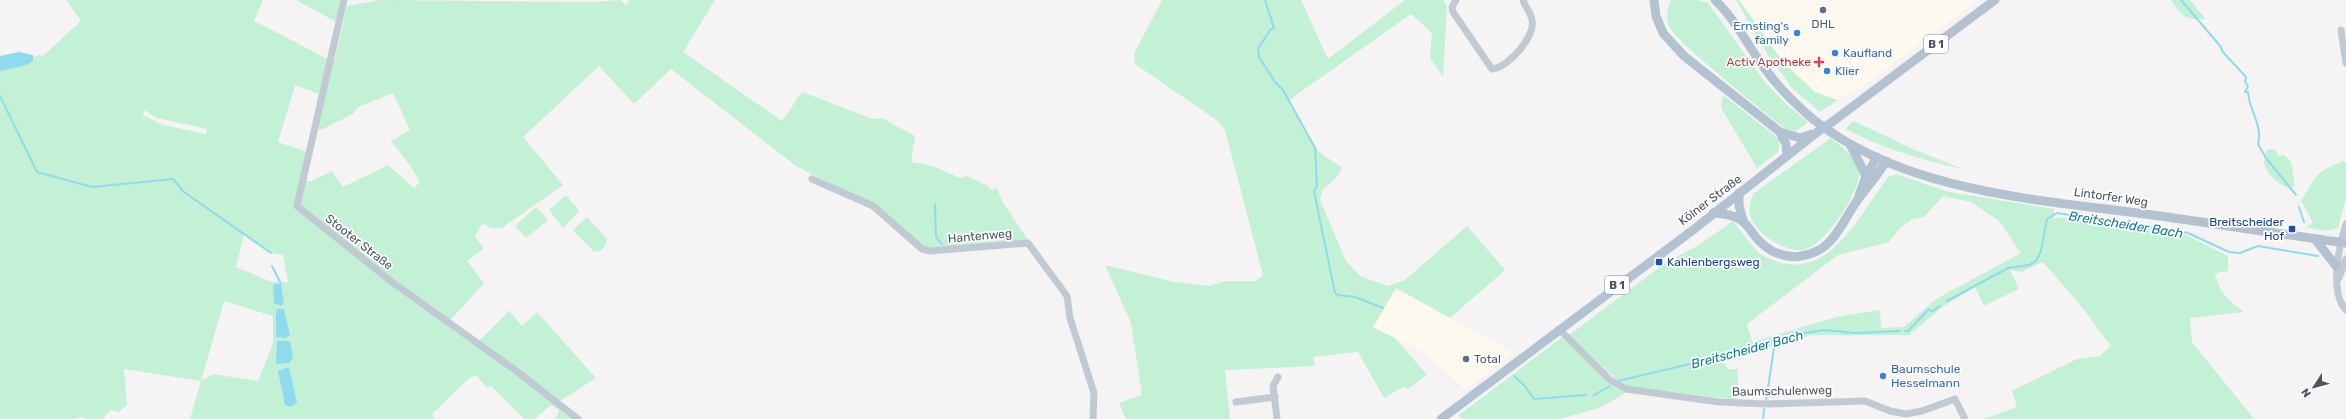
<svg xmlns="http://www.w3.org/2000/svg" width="2346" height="419" viewBox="0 0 2346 419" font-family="Rubik,sans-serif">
<rect width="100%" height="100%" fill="#f5f3f3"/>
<g fill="#fdf9ef">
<path d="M 1739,0 L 1977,0 L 1873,79 L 1838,100 L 1815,92 L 1784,63 Z"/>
<path d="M 1396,288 L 1450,318 L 1514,353 L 1465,390 L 1421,350 L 1357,322 Z"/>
</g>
<g fill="#c3f1d5" fill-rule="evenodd">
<path d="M 66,0 L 263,0 L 254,21 L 334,62 L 347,6 L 381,0 L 593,2 L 620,0 L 626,5 L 629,0 L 715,0 L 683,52 L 782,121 L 802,92 L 873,119 L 882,118 L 915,136 L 911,162 L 933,166 L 960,178 L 967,176 L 988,186 L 991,190 L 997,188 L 1002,201 L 1030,243 L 926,248 L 877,207 L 796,166 L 671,69 L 634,104 L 599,66 L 523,137 L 563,185 L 502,228 L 491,228 L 482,223 L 475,237 L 484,248 L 467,261 L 484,283 L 446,325 L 475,345 L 509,311 L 522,326 L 537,312 L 596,378 L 560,401 L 582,419 L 556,419 L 559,410 L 551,405 L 535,419 L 524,419 L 491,386 L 487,388 L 476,375 L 468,379 L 432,414 L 435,419 L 190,419 L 201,381 L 124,369 L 127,405 L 119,412 L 110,410 L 103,419 L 85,419 L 84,417 L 73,419 L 0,419 L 0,61 L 44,55 L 81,21 ZM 295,85 L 319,94 L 312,127 L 321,130 L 353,114 L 358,107 L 393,93 L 410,130 L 391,141 L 409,164 L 420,182 L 414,188 L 388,165 L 343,187 L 332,171 L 312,181 L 305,181 L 313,154 L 278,142 ZM 144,110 L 157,118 L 207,129 L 206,134 L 163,125 L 143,115 ZM 244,235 L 271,253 L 283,255 L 288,282 L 272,282 L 236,267 ZM 224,301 L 273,316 L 273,344 L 258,381 L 213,374 L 201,381 Z"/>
<path d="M 296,0 L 342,0 L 336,22 Z"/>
<path d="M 1162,0 L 1301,0 L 1328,59 L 1405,0 L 1443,0 L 1447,6 L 1443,77 L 1430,58 L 1432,33 L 1411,14 L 1289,100 L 1318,151 L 1342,168 L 1337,177 L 1322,190 L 1320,200 L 1346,261 L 1360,276 L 1388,286 L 1405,280 L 1467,226 L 1505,270 L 1450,318 L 1396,288 L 1373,327 L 1395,338 L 1427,375 L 1408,389 L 1403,387 L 1384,398 L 1358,352 L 1313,357 L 1315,366 L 1225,370 L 1230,419 L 1126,419 L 1119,403 L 1142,395 L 1131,323 L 1105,265 L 1175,282 L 1209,286 L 1226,281 L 1256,281 L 1263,275 L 1225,130 L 1218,121 L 1135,64 L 1134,54 Z"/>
<path d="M 1671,0 L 1697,0 L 1708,3 L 1764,81 L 1787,105 L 1808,122 L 1796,131 L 1785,129 C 1767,113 1672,40 1668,24 C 1666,17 1668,7 1671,0 Z"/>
<path d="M 1736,0 L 1739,0 L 1784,63 L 1815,92 L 1838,100 L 1820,112 L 1792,88 L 1768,55 Z"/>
<path d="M 2171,0 L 2190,0 L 2206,19 C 2185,20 2182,17 2171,0 Z"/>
<path d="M 1723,95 L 1779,139 L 1779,151 L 1757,168 L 1721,108 Z"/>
<path d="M 1854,121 L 1913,149 L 1963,169 C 1921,160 1883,148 1845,129 Z"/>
<path d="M 1831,138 C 1841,147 1859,159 1859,173 C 1860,192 1823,248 1803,250 C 1785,252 1755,234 1750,215 C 1748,208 1751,201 1753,194 Z"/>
<path d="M 2274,149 L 2279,156 L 2284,155 L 2291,162 L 2295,185 L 2291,189 C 2275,183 2257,168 2267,150 Z"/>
<path d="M 2344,161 L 2346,162 L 2346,197 L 2338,228 L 2325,231 L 2306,227 L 2313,223 L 2301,200 C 2317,177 2314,172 2344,161 Z"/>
<path d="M 1896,174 L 1949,192 L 2054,209 L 2053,220 L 2058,217 L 2184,234 L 2228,256 L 2228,271 L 2215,273 C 2218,292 2230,301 2244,312 L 2190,318 L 2192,342 L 2254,419 L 1984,419 L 2017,407 L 2012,391 L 2077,359 L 2100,356 L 2111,346 L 2081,306 L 2043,262 L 2021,272 L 2010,270 L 2019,289 L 1984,306 L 1975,287 L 1941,308 L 1909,335 L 1812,335 L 1720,360 L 1728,369 L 1738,369 L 1738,398 L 1731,399 L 1633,387 L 1621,384 L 1569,335 L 1668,261 L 1699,245 L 1733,221 C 1740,230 1754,250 1764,256 C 1825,289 1857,219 1888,177 ZM 1943,196 L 1971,202 L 1999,221 L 2021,253 L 1936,299 L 1904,327 L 1881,328 L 1880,310 L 1836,317 L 1752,342 L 1747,324 L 1838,255 L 1889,242 L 1898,230 L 1912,219 L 1924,217 Z"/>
<path d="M 566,195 L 579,211 L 563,228 L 549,210 Z"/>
<path d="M 536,207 L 548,220 L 526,238 L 515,226 Z"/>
<path d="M 587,217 L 607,239 L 606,245 L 599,252 L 593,251 L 573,230 Z"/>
<path d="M 1561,338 L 1565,339 L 1612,386 L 1626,393 L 1599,408 L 1560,419 L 1462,419 L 1459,415 Z"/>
</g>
<g fill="#90daee">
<path d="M 19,52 L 33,55 L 33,61 C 25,67 11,68 0,71 L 0,56 Z"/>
<path d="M 273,284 L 281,284 L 284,303 L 281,306 L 274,303 Z"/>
<path d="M 277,309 L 284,309 L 290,335 L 285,338 L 276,337 L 276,311 L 277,312 Z"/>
<path d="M 277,341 L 290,341 L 293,358 L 289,363 L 278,364 L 276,362 Z"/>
<path d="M 289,367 L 297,403 L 291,407 L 285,405 L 278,371 Z"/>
</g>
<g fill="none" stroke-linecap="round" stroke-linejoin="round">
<g stroke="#90daee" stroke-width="2">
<path d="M 1265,0 L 1274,28 L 1270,30 L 1258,49 L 1259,57 L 1275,82 L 1283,90 L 1315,148 L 1317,186 L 1314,191 L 1335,293 L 1338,295 L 1355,297 L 1383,308"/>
<path d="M 2181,0 L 2221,47 L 2222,51 L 2246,77 L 2245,82 L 2248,86 L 2245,92 L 2248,92 C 2249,110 2263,126 2258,144 L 2266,158 L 2296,195"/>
<path d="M 0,96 L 37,172 L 92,187 L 173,179 L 184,192 L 271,253"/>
<path d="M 935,204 L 936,237 L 942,244"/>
<path d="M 2299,207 L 2304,222"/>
<path d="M 272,266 L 281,284"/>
<path d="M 1947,301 L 2008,268 L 2029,265 L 2036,261 L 2041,251 L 2047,219 L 2057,213 L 2188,233 L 2229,252 L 2240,253 L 2258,246 L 2318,256"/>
<path d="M 1905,331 L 1908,331 L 1928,310 L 1933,311 L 1940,306"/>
<path d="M 1514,376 L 1524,385 L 1534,399 L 1586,395"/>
<path d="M 1618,381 L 1753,349 L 1787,336 L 1824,330 L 1855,333 L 1900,331"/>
<path d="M 1594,395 L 1610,386"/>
<path d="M 1766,401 L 1775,341"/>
<path d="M 1763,419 L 1764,409"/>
</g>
<g stroke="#c1cad2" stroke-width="7">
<path d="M 344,0 L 297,206 L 392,282 L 515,370 L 578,419"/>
<path d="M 1456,0 L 1452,7 L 1453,12 L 1492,69 C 1508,68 1536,36 1532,20 C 1531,13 1525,7 1523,0"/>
<path d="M 2341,30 L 2346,63"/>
<path d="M 812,179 L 873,206 L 922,249 L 930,251 L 1028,243 L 1067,296 L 1070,318 L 1094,393 L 1093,419"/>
<path d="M 2346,224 C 2339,245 2329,292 2346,310"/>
<path d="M 2339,278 L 2346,259"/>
<path d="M 1559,329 L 1610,380 L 1626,389 L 1719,402 L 1767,404 L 1865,401 L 1890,411 L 1906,414 L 1922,411 L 1955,399 L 1965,419"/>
<path d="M 1236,402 L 1275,397"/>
<path d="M 1277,419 L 1273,386 L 1278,377"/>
</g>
<g stroke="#b3c2d1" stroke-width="9">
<path d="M 1654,0 L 1656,16 L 1663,33 L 1684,56 L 1780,132 L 1800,138 L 1812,134"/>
<path d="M 1715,0 C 1735,19 1747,44 1763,66 C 1777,86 1795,104 1814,120 C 1906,192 2034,199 2145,214 C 2212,223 2279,234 2346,243"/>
<path d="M 1832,122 L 1995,0"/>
<path d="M 1780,132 L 1786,144 L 1787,156"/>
<path d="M 1850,144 L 1866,176"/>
<path d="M 1739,193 L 1739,206 L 1743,220"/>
<path d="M 1859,196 L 1866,176 L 1877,157"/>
<path d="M 1713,213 C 1756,215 1743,234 1772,251 C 1780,255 1792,258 1801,256 C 1835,251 1841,222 1859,198 C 1868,186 1878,175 1886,161"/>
<path d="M 2315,239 L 2336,266"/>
<path d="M 1441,419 L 1693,230 L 1820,130"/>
</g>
<path stroke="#b3c2d1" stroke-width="9" d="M 1820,130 L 1832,122"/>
</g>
<g fill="#5c6f8a" stroke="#fff" stroke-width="1.5">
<circle cx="1823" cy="10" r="4"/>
<circle cx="1466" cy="359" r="4"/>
</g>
<g fill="#3f7fe0" stroke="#fff" stroke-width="1.5">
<circle cx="1797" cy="33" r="4"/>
<circle cx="1835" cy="53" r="4"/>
<circle cx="1827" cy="71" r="4"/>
<circle cx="1883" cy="376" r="4"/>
</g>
<path fill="#e0444e" stroke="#fff" stroke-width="1.5" d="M1817 56h4v4h4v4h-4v4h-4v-4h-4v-4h4z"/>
<g fill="#1a4fb4" stroke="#fff" stroke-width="1.5">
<rect x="2288" y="225" width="8" height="8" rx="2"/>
<rect x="1655" y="258" width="8" height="8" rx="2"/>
</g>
<g text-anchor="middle" stroke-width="3.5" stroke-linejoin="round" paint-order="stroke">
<g fill="#fff" stroke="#808990" stroke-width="1">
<rect x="1924" y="35" width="24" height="18" rx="3"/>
<rect x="1605" y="276" width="24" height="18" rx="3"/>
</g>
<g font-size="11" font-weight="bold" fill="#4a5661">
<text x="1936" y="48">B 1</text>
<text x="1617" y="289">B 1</text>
</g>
<g font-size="12" fill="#4e5e75" stroke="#fff">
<text x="1823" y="28">DHL</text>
<text x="1474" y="363" text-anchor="start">Total</text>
</g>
<g font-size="12" fill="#366cbe" stroke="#fff" text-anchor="start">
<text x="1789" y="30" text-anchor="end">Ernsting's<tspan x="1789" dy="14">family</tspan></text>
<text x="1843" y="57">Kaufland</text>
<text x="1835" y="75">Klier</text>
<text x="1891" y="373">Baumschule<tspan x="1891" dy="14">Hesselmann</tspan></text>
</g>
<g font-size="12" fill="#be3a42" stroke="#fff" text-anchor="end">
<text x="1811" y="66">Activ Apotheke</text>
</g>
<g font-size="12" fill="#4a5661" stroke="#fff">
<text transform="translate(2111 197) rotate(8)" y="4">Lintorfer Weg</text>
<text transform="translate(1710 200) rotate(-37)" y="4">Kölner Straße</text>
<text transform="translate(980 236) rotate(-5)" y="4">Hantenweg</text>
<text transform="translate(359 242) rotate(38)" y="4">Stooter Straße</text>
<text transform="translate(1782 391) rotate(-1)" y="4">Baumschulenweg</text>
</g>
<g font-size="12" fill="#164399" stroke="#fff" text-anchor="end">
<text x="2284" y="226">Breitscheider<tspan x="2284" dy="14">Hof</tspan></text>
<text x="1667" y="266" text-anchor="start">Kahlenbergsweg</text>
</g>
<g font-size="13" font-style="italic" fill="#0c7c9b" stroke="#fff">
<text transform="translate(2126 224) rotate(9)" y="5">Breitscheider Bach</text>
<text transform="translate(1747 349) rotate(-15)" y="5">Breitscheider Bach</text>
</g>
</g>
<g transform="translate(2314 387) rotate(234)" stroke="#ffffff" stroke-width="3" paint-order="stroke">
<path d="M0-3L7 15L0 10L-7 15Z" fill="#4a5661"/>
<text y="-6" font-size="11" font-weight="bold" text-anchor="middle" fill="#4a5661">N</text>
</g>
</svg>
